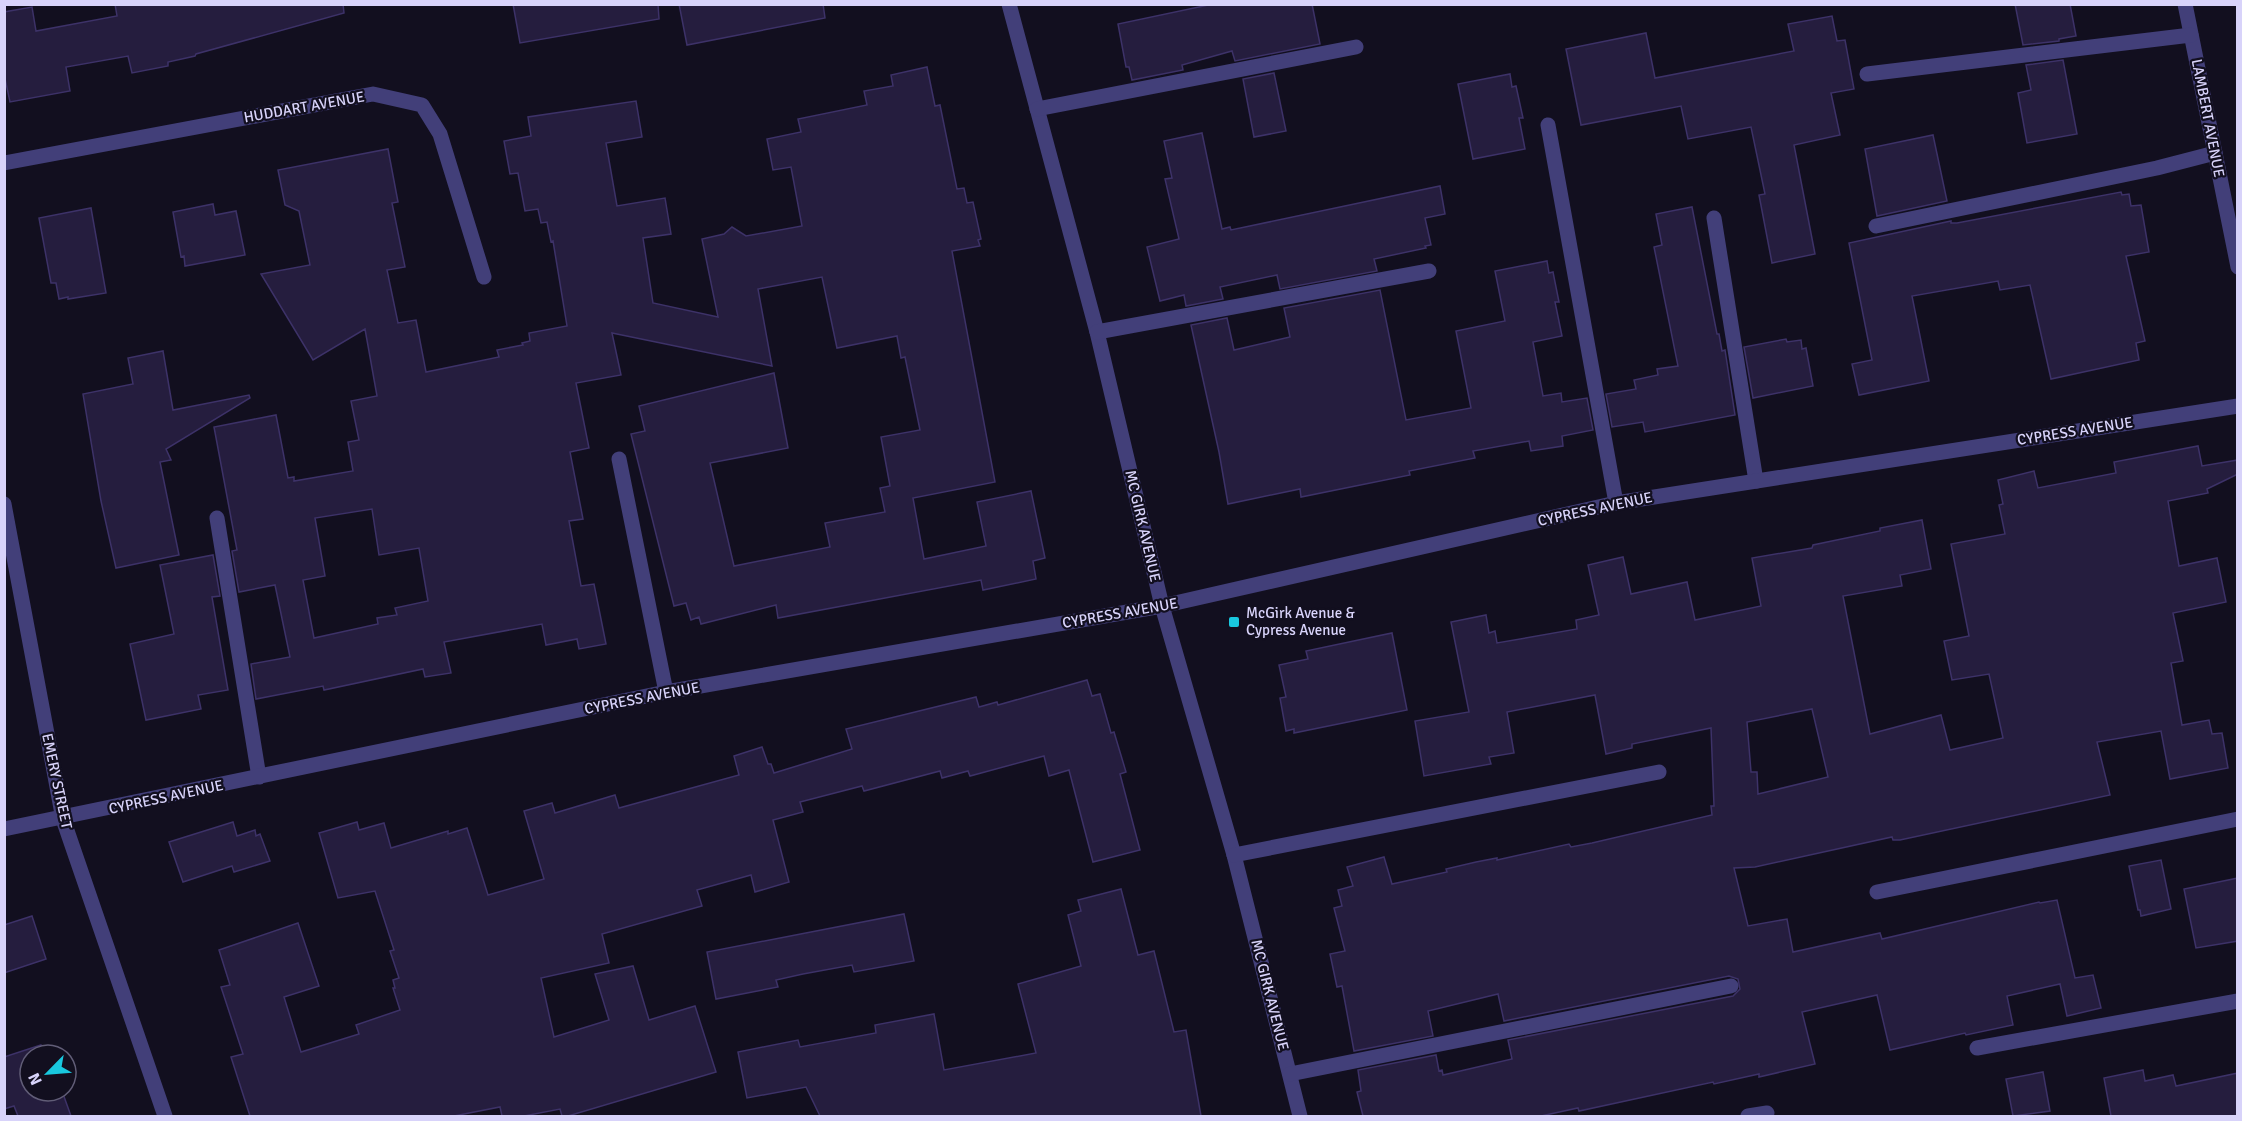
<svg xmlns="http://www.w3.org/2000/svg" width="2242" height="1121" viewBox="0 0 2242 1121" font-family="Signika,sans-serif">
<rect width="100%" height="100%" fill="#120f1f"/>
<g fill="#251d3e" stroke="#3d3268" stroke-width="1.5" fill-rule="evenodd">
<path d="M 115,4 L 343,4 L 344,13 L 196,54 L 195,56 L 168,62 L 168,66 L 132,73 L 128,56 L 66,67 L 70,91 L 10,102 L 4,74 L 4,12 L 32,7 L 36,31 L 117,16 Z"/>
<path d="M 513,4 L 658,4 L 659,19 L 520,43 Z"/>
<path d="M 679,4 L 823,4 L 825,18 L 687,45 Z"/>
<path d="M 1213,4 L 1312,4 L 1320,44 L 1235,61 L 1232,51 L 1182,65 L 1183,70 L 1132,80 L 1129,67 L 1126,67 L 1118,24 Z"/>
<path d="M 2015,4 L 2070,4 L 2076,36 L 2059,39 L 2059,41 L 2023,45 Z"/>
<path d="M 1832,16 L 1837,41 L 1845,40 L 1854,89 L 1831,93 L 1840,135 L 1794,145 L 1815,254 L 1772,263 L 1759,195 L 1765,194 L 1751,127 L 1688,139 L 1681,106 L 1581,125 L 1566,49 L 1646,33 L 1655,78 L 1794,51 L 1788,24 Z"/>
<path d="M 2063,60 L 2077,134 L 2027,143 L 2018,93 L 2031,90 L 2026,65 Z"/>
<path d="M 927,67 L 935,106 L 940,105 L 957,189 L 964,188 L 967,203 L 973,202 L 981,239 L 978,240 L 980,246 L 952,251 L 995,482 L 913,498 L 924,559 L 986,546 L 977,502 L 1031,491 L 1045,558 L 1033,561 L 1036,579 L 983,590 L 981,580 L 778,618 L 776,605 L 701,624 L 699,617 L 691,620 L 686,603 L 674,606 L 631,434 L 645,431 L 639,406 L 774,373 L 788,448 L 710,463 L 734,566 L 830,547 L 825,523 L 885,512 L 880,488 L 890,486 L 881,437 L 920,430 L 905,357 L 901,358 L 897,336 L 837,348 L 822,277 L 758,289 L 772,366 L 612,333 L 621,375 L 576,383 L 589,448 L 570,452 L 583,519 L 569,521 L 581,586 L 594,584 L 606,644 L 579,649 L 577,639 L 546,645 L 542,624 L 444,642 L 451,673 L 425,677 L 423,669 L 324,690 L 323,686 L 256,699 L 251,664 L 290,657 L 275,585 L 239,592 L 232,551 L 237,550 L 214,427 L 276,415 L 288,478 L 294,477 L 294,481 L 353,471 L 348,442 L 359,440 L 351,401 L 377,396 L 365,329 L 313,360 L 261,274 L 310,265 L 299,211 L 285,205 L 278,170 L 388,149 L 398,202 L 392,203 L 405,267 L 387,270 L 398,323 L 416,320 L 426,372 L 499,357 L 497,350 L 523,345 L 522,343 L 530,341 L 529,333 L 567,326 L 553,241 L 551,242 L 547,222 L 541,223 L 538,209 L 525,211 L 518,173 L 510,174 L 504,141 L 531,136 L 528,117 L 636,101 L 642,137 L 606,143 L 617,206 L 665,198 L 671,234 L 643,238 L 653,303 L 718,317 L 702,239 L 724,234 L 732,227 L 746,236 L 802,226 L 791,167 L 773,170 L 767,139 L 801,132 L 798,119 L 867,105 L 864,91 L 893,86 L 891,75 ZM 372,509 L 379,555 L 419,548 L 428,601 L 395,608 L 397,615 L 377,618 L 378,624 L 314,638 L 303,580 L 325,576 L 315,518 Z"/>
<path d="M 1274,73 L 1286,131 L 1254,137 L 1243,79 Z"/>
<path d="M 1510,74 L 1512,87 L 1516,86 L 1523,118 L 1519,118 L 1525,149 L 1473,159 L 1458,84 Z"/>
<path d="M 1202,133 L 1222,229 L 1230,227 L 1231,230 L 1440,186 L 1445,214 L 1425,218 L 1431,245 L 1425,246 L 1426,248 L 1374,259 L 1377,271 L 1280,289 L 1277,275 L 1220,287 L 1223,299 L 1186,306 L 1184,295 L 1160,301 L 1147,247 L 1179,239 L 1165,179 L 1172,178 L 1164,141 Z"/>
<path d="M 1933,135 L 1947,201 L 1877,216 L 1865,149 Z"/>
<path d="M 2121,192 L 2122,195 L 2129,194 L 2131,206 L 2141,205 L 2149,252 L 2126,256 L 2145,341 L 2136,343 L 2139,360 L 2051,379 L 2030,285 L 2000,290 L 1998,281 L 1912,296 L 1929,381 L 1859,395 L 1852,364 L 1872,360 L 1849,243 L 1951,221 L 1951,223 L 1957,223 Z"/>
<path d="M 213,204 L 215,215 L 236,211 L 245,255 L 185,266 L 184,256 L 181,257 L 173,212 Z"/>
<path d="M 1692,207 L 1717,334 L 1719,334 L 1722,351 L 1725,350 L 1735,415 L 1645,432 L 1643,422 L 1612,427 L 1606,394 L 1636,389 L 1634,380 L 1658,375 L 1657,369 L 1678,366 L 1654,247 L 1662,245 L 1656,214 Z"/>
<path d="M 91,208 L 106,293 L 68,299 L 68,297 L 59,299 L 56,283 L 51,283 L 39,218 Z"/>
<path d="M 1547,261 L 1549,273 L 1553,272 L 1559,302 L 1555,302 L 1562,336 L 1533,342 L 1543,396 L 1561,393 L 1562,402 L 1587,398 L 1593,430 L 1562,436 L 1563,446 L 1531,451 L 1529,441 L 1473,451 L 1475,458 L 1409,471 L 1410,475 L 1301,497 L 1300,489 L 1228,504 L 1219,452 L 1191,325 L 1227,318 L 1234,350 L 1290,337 L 1284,308 L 1380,290 L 1406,420 L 1471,408 L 1456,331 L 1505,321 L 1495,271 Z"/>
<path d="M 1786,339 L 1787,342 L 1801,340 L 1802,349 L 1806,348 L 1813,386 L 1753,398 L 1744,347 Z"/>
<path d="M 163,351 L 173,410 L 249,395 L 250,398 L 166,449 L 171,460 L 160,462 L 179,555 L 116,568 L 101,501 L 83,394 L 133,384 L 128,358 Z"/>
<path d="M 2198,446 L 2202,466 L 2238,460 L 2238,474 L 2207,489 L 2208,493 L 2168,501 L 2179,566 L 2217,558 L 2226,602 L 2173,613 L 2183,661 L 2171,663 L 2182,725 L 2209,720 L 2212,734 L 2222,733 L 2228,768 L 2170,779 L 2161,731 L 2097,742 L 2110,795 L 1900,840 L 1893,840 L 1892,837 L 1755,867 L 1734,868 L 1748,926 L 1787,919 L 1793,952 L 1880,933 L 1882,939 L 2039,902 L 2040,903 L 2057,900 L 2075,978 L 2093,975 L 2101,1008 L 2067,1016 L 2060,984 L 2007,996 L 2013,1025 L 1966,1035 L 1965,1033 L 1890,1050 L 1877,995 L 1802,1012 L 1815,1064 L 1759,1077 L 1759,1074 L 1714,1084 L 1713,1082 L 1579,1111 L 1578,1108 L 1541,1116 L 1363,1116 L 1357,1092 L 1361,1091 L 1358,1070 L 1436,1055 L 1439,1071 L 1442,1070 L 1443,1075 L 1512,1059 L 1508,1040 L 1733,996 L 1740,989 L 1738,979 L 1729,976 L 1504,1021 L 1498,994 L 1428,1011 L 1433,1036 L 1354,1051 L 1342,986 L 1337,987 L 1330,954 L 1345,951 L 1334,908 L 1342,906 L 1338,890 L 1353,886 L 1347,867 L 1384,857 L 1392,884 L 1447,872 L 1446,869 L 1476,862 L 1497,858 L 1497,860 L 1569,844 L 1571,847 L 1592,843 L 1712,815 L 1711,806 L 1714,806 L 1711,728 L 1632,744 L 1632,748 L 1606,754 L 1595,695 L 1507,712 L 1514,753 L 1489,757 L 1491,764 L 1424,776 L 1415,721 L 1469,712 L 1451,622 L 1486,615 L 1489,633 L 1495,631 L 1497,643 L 1577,629 L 1576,620 L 1599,615 L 1588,565 L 1623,557 L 1631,594 L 1687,582 L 1695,620 L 1761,606 L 1752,558 L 1812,548 L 1813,545 L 1880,531 L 1880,528 L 1922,520 L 1931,569 L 1900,575 L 1902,586 L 1843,596 L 1870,734 L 1941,715 L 1950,750 L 2003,738 L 1989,674 L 1952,680 L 1944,641 L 1969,636 L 1951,544 L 2005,534 L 1999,505 L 2003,504 L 1998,480 L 2034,471 L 2038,488 L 2116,473 L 2114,462 ZM 1812,709 L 1828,777 L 1758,794 L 1757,772 L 1751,772 L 1747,722 Z"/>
<path d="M 213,555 L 220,596 L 212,597 L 228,690 L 198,695 L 201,709 L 146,720 L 130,644 L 174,634 L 160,565 Z"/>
<path d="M 1392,633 L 1407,710 L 1294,733 L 1294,729 L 1286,731 L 1280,698 L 1286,697 L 1279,665 L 1308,659 L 1306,651 Z"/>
<path d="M 1087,680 L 1092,696 L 1100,694 L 1111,733 L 1114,732 L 1126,772 L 1120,774 L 1140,850 L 1093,862 L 1069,770 L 1049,776 L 1044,756 L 970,776 L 968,771 L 942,778 L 940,771 L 864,791 L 862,786 L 800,802 L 803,812 L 773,820 L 789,882 L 755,892 L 751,875 L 697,890 L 702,906 L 602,934 L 609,963 L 541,978 L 554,1037 L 609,1020 L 595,974 L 633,966 L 649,1020 L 695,1006 L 716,1072 L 568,1116 L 562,1116 L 560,1109 L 524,1116 L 502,1116 L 500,1107 L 454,1116 L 250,1116 L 231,1057 L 243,1054 L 221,987 L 230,985 L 219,950 L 298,923 L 319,986 L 284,997 L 301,1052 L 359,1034 L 356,1025 L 400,1010 L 393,988 L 395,988 L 393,980 L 399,978 L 390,951 L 394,950 L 375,891 L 338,898 L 319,833 L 357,822 L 359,830 L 384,823 L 391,848 L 448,831 L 448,834 L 467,828 L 488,895 L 544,879 L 524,811 L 552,803 L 555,813 L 615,795 L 619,808 L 739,775 L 734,756 L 762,747 L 768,764 L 771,764 L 774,773 L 852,749 L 846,729 L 976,697 L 979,707 L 997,702 L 998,705 Z"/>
<path d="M 233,822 L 237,836 L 255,830 L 256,836 L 260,834 L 270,861 L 234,872 L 232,866 L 183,882 L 169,842 Z"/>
<path d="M 2161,860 L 2171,909 L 2141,916 L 2140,910 L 2138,910 L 2129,866 Z"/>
<path d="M 2238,878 L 2238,941 L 2196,948 L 2184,889 Z"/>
<path d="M 1121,889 L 1138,955 L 1154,951 L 1174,1032 L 1186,1030 L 1201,1116 L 820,1116 L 806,1087 L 747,1098 L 738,1052 L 798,1040 L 800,1047 L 876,1033 L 875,1025 L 934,1014 L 944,1070 L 1036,1053 L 1018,984 L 1081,966 L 1068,915 L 1081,911 L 1078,900 Z"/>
<path d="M 904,914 L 914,961 L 854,972 L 852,965 L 803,974 L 776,980 L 778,987 L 716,999 L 707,952 Z"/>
<path d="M 32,916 L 46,959 L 4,973 L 4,925 Z"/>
<path d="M 41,1045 L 42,1047 L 47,1046 L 50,1055 L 30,1055 L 30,1091 L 62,1091 L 71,1116 L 18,1116 L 14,1106 L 4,1109 L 4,1057 Z"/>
<path d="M 2143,1070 L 2145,1081 L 2173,1075 L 2176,1086 L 2238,1073 L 2238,1116 L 2111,1116 L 2104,1078 Z"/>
<path d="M 2043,1072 L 2050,1111 L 2013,1116 L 2006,1079 Z"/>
</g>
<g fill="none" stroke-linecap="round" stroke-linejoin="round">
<g stroke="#423f79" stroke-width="15">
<path d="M 1009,4 L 1097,332 L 1162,606 L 1234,855 L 1300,1116"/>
<path d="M 2185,4 L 2238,267"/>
<path d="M 1867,74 L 2191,35"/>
<path d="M 1037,109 L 1356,47"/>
<path d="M 1548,125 L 1616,503"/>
<path d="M 4,163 L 373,94 L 422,105 L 440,134 L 484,277"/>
<path d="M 1714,218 L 1756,481"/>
<path d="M 1876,226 L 2157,168 L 2215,153"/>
<path d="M 1097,332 L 1429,271"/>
<path d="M 619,459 L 666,692"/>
<path d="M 4,504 L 63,819 L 165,1116"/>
<path d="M 217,518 L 259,777"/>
<path d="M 4,829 L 666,692 L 1162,606 L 1616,503 L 2238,406"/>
<path d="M 1234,855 L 1659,772"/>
<path d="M 1877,892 L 2238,819"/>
<path d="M 1977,1048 L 2238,1001"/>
<path d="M 1290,1074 L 1731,986"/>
<path d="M 1748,1116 L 1767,1113"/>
</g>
</g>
<rect fill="#19c8df" stroke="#120f1f" stroke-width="2" x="1228" y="616" width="12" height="12" rx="3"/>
<g text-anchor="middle" stroke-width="4.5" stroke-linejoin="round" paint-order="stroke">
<g font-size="15" fill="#d8d3fa" stroke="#120f1f">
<text transform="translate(304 107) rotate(-10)" y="5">HUDDART AVENUE</text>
<text transform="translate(2208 118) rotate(79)" y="5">LAMBERT AVENUE</text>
<text transform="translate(2075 431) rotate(-9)" y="5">CYPRESS AVENUE</text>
<text transform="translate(1595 509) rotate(-12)" y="5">CYPRESS AVENUE</text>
<text transform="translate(1143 526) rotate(77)" y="5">MC GIRK AVENUE</text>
<text transform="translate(1120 613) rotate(-10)" y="5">CYPRESS AVENUE</text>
<text transform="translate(642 698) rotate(-11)" y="5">CYPRESS AVENUE</text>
<text transform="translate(57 781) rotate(78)" y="5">EMERY STREET</text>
<text transform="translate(166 797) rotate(-12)" y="5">CYPRESS AVENUE</text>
<text transform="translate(1270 995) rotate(76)" y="5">MC GIRK AVENUE</text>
</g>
<g font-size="15" fill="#d8d3fa" stroke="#120f1f" text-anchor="start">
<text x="1246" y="618">McGirk Avenue &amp;<tspan x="1246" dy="17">Cypress Avenue</tspan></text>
</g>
</g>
<rect width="2242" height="1121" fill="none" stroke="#d8d3fa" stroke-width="12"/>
<g transform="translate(48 1073) rotate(245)"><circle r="28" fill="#120f1f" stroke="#615d77" stroke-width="1.5"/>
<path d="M0-4.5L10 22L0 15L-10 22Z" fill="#19c8df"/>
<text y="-9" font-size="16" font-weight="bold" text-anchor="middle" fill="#d8d3fa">N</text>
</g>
</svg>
